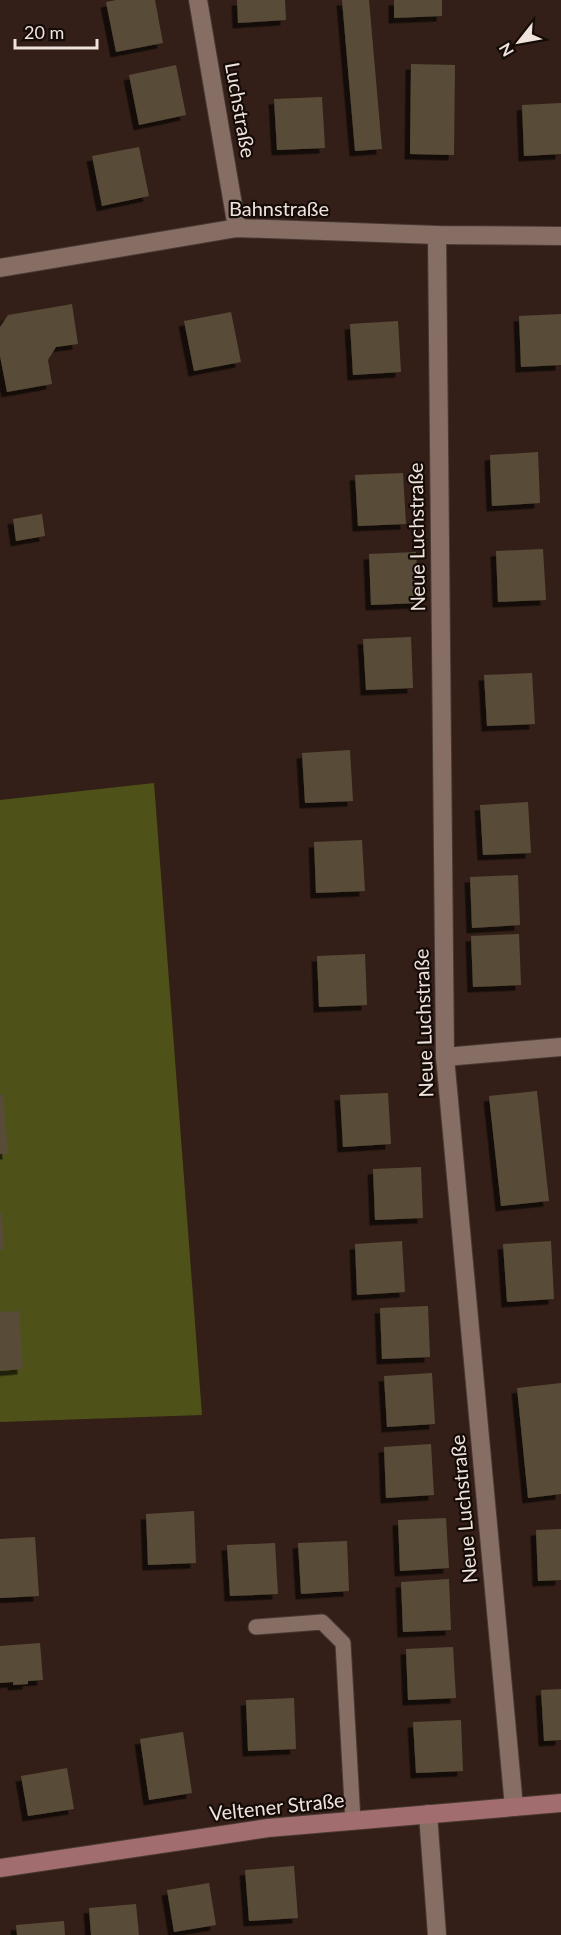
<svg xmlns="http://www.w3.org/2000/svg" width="561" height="1935" viewBox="0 0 561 1935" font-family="Lato,sans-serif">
<defs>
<filter id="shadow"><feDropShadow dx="-5.5" dy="5.5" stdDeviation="0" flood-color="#0009"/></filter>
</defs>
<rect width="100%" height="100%" fill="#331f17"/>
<path fill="#4e5219" d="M 154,783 L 202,1415 L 0,1422 L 0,800 Z"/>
<g fill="#584c38" filter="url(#shadow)">
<path d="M 116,0 L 155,0 L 163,43 L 116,52 L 106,2 Z"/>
<path d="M 237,0 L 285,0 L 286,20 L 238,23 Z"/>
<path d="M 342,0 L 369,0 L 382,149 L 355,151 Z"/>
<path d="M 394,0 L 442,0 L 442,16 L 394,18 Z"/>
<path d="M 411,64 L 455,65 L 454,155 L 410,154 Z"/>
<path d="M 176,65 L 186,115 L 139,125 L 129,75 Z"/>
<path d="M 322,97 L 325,148 L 277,150 L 274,99 Z"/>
<path d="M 561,103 L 561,154 L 524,156 L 522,105 Z"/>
<path d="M 139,147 L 149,196 L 102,206 L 92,156 Z"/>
<path d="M 72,304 L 78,344 L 56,347 L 48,360 L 52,384 L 7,392 L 0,356 L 0,327 L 8,315 Z"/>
<path d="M 231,312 L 241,362 L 194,371 L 184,321 Z"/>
<path d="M 561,314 L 561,365 L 521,367 L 519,316 Z"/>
<path d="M 398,321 L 401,372 L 353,375 L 350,324 Z"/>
<path d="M 538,452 L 540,503 L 492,506 L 490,455 Z"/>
<path d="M 403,473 L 406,524 L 358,526 L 355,475 Z"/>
<path d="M 42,514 L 45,536 L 16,541 L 13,519 Z"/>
<path d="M 543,549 L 546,600 L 498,602 L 496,551 Z"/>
<path d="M 416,552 L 419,603 L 371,605 L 369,554 Z"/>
<path d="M 411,637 L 413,688 L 366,690 L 363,639 Z"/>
<path d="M 532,673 L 535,724 L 487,726 L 484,675 Z"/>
<path d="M 350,750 L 353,801 L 305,803 L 302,753 Z"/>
<path d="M 528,802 L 531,853 L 483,855 L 480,805 Z"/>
<path d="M 362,840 L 365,891 L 316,893 L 314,842 Z"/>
<path d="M 518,875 L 520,925 L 472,928 L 470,877 Z"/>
<path d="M 519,934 L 521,985 L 473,987 L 471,936 Z"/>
<path d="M 365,954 L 367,1005 L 319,1007 L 317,956 Z"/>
<path d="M 537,1091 L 549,1201 L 501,1206 L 489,1096 Z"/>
<path d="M 388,1093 L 391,1144 L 343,1147 L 340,1095 Z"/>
<path d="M 3,1094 L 8,1154 L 0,1154 L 0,1095 Z"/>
<path d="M 421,1167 L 423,1218 L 375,1220 L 373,1169 Z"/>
<path d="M 0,1213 L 2,1213 L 4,1250 L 0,1250 Z"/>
<path d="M 402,1241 L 405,1292 L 357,1295 L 355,1244 Z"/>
<path d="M 551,1241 L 554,1299 L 507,1302 L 503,1244 Z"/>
<path d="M 428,1306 L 430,1357 L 382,1359 L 380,1308 Z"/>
<path d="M 19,1311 L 23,1369 L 0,1371 L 0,1312 Z"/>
<path d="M 432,1373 L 435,1424 L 387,1427 L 384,1376 Z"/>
<path d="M 561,1383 L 561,1494 L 528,1498 L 517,1388 Z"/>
<path d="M 431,1444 L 434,1495 L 386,1498 L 384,1447 Z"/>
<path d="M 194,1511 L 196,1563 L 148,1565 L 146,1514 Z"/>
<path d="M 446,1518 L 449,1568 L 400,1571 L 398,1520 Z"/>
<path d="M 561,1529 L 561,1580 L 538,1581 L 536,1530 Z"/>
<path d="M 35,1537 L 39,1596 L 0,1598 L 0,1539 Z"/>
<path d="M 347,1541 L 349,1591 L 301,1594 L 298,1543 Z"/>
<path d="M 275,1543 L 278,1594 L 230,1596 L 227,1545 Z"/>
<path d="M 449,1579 L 451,1630 L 403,1632 L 401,1582 Z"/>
<path d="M 40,1643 L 43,1680 L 28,1681 L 28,1684 L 13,1685 L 13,1682 L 0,1683 L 0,1646 Z"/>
<path d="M 453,1647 L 456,1698 L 408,1700 L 406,1649 Z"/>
<path d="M 561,1689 L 561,1740 L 544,1741 L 541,1690 Z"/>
<path d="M 294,1698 L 296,1749 L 248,1751 L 246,1700 Z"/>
<path d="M 461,1720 L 463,1771 L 416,1773 L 413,1722 Z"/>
<path d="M 183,1732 L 192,1793 L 149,1800 L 140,1739 Z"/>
<path d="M 67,1768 L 74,1809 L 28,1816 L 21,1776 Z"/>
<path d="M 294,1866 L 298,1918 L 249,1921 L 245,1870 Z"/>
<path d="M 209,1883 L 216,1925 L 174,1932 L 167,1890 Z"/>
<path d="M 136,1904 L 139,1935 L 91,1935 L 89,1908 Z"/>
<path d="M 64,1921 L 65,1935 L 17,1935 L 16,1925 Z"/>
</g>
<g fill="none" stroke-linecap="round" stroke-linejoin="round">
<defs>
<path id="service" d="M 256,1627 L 322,1622 L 343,1643 L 353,1821"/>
<g id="minor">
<path d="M 198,0 L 237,228"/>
<path d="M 437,235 L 445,1057 L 514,1807"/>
<path d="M 0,268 L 237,228 L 437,235 L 561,236"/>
<path d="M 445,1057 L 561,1047"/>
<path d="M 428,1814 L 437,1935"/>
</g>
<path id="secondary" d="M 0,1868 L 268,1828 L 561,1803"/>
</defs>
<use href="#service" stroke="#493933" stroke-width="17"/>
<use href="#minor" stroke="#493933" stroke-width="20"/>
<use href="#secondary" stroke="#493933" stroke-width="20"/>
<use href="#service" stroke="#866e64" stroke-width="15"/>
<use href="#minor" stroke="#866e64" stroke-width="18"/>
<use href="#secondary" stroke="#a16d6e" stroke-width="18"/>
</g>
<g text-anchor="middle" stroke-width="4.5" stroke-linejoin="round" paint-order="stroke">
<g font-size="20" fill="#f0e2dc" stroke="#150c08">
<text transform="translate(240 110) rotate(80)" y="7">Luchstraße</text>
<text x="279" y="216">Bahnstraße</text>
<text transform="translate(417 537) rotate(-91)" y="7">Neue Luchstraße</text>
<text transform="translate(424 1023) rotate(-92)" y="7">Neue Luchstraße</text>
<text transform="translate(464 1509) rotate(-95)" y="7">Neue Luchstraße</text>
<text transform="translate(277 1807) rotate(-6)" y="7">Veltener Straße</text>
</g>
</g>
<g transform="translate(519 42) rotate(239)" stroke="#150c08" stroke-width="4.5" paint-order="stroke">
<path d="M0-4.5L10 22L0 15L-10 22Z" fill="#f0e2dc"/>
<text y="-9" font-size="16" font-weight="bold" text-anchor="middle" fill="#f0e2dc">N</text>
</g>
<path d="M15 39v9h82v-9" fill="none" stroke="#f0e2dc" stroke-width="3"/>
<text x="24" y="39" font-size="18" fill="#f0e2dc" stroke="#150c08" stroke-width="4.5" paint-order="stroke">20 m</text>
</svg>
